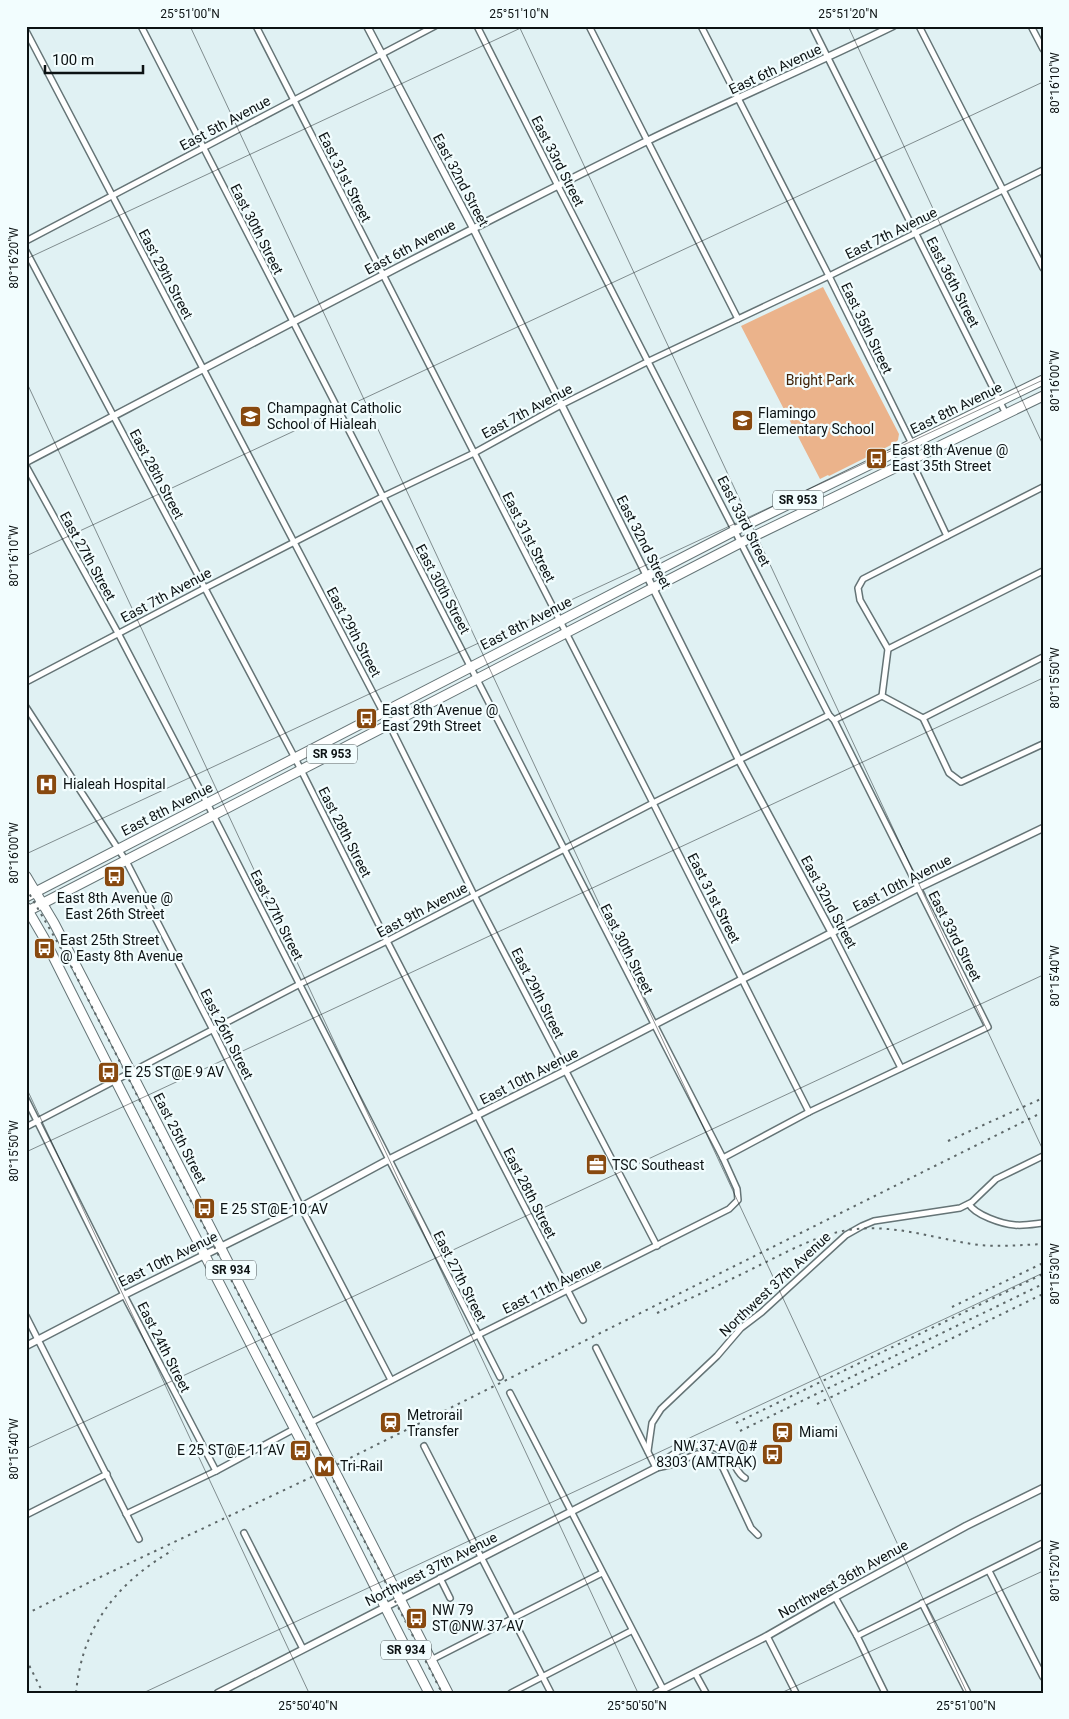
<svg xmlns="http://www.w3.org/2000/svg" width="1069" height="1719" viewBox="0 0 1069 1719" font-family="Roboto,sans-serif">
<rect width="100%" height="100%" fill="#e0f1f3"/>
<path fill="#ebb38b" d="M 823,287 L 899,434 L 898,440 L 895,443 L 829,476 L 828,475 L 820,479 L 741,326 Z"/>
<g fill="none" stroke-linecap="round" stroke-linejoin="round">
<defs>
<g id="minor">
<path d="M 141,26 L 723,1158 L 737,1189 L 738,1200 L 729,1209 L 478,1335 L 310,1423"/>
<path d="M 256,26 L 653,803 L 809,1112"/>
<path d="M 477,26 L 558,186 L 829,715 L 834,720 L 988,1027 L 809,1112 L 723,1158"/>
<path d="M 589,26 L 738,319"/>
<path d="M 701,26 L 829,276 L 912,444 L 911,460 L 947,536"/>
<path d="M 812,26 L 1006,414"/>
<path d="M 919,26 L 1043,268"/>
<path d="M 1031,26 L 1043,49"/>
<path d="M 26,31 L 383,712 L 474,895 L 657,1246"/>
<path d="M 26,241 L 435,26"/>
<path d="M 26,251 L 295,758 L 387,941 L 583,1320"/>
<path d="M 26,466 L 118,633 L 207,803 L 500,1377"/>
<path d="M 888,649 L 1043,571"/>
<path d="M 26,682 L 205,588 L 382,497 L 474,453 L 561,405 L 649,361 L 829,276 L 1043,170"/>
<path d="M 882,696 L 888,649 L 860,600 L 858,588 L 863,579 L 1043,487"/>
<path d="M 882,696 L 923,718 L 949,773 L 961,782 L 1043,744"/>
<path d="M 26,707 L 126,861 L 213,1030 L 301,1207 L 391,1380"/>
<path d="M 923,718 L 1043,657"/>
<path d="M 834,720 L 882,696"/>
<path d="M 832,933 L 901,1068"/>
<path d="M 26,1099 L 124,1295 L 216,1471"/>
<path d="M 26,1127 L 300,984 L 387,941 L 653,803 L 829,715"/>
<path d="M 969,1204 C 975,1215 1002,1224 1015,1225 C 1024,1226 1034,1224 1043,1223"/>
<path d="M 26,1316 L 139,1539"/>
<path d="M 596,1348 L 656,1468"/>
<path d="M 510,1393 L 663,1689"/>
<path d="M 424,1446 L 551,1693"/>
<path d="M 648,1451 L 652,1423 L 661,1409 L 717,1356 L 741,1328 L 762,1312 L 846,1235 L 862,1226 L 874,1221 L 960,1208 L 972,1202 L 996,1179 L 1043,1156"/>
<path d="M 656,1467 C 676,1449 706,1434 729,1457 C 735,1463 737,1474 745,1478"/>
<path d="M 656,1468 L 670,1465 L 697,1454 L 707,1454 L 713,1457 L 722,1466 L 751,1528 L 758,1535"/>
<path d="M 126,1514 L 216,1471 L 294,1429"/>
<path d="M 26,1515 L 107,1474"/>
<path d="M 244,1533 L 303,1649"/>
<path d="M 989,1571 L 1043,1677"/>
<path d="M 440,1578 L 450,1598"/>
<path d="M 835,1597 L 857,1636 L 885,1693"/>
<path d="M 922,1603 L 968,1693"/>
<path d="M 767,1636 L 796,1693"/>
<path d="M 857,1636 L 1043,1543"/>
<path d="M 431,1660 L 602,1573"/>
<path d="M 695,1673 L 706,1693"/>
<path d="M 511,1693 L 631,1631"/>
</g>
<g id="tertiary">
<path d="M 367,26 L 473,228 L 739,760 L 832,933"/>
<path d="M 26,462 C 232,354 437,245 645,142 C 727,102 811,66 893,26"/>
<path d="M 26,1346 L 124,1295 L 301,1207 L 388,1160 L 565,1071 L 918,888 L 1043,828"/>
<path d="M 218,1693 L 656,1468"/>
<path d="M 656,1693 L 767,1636 L 835,1597 L 966,1526 L 1043,1488"/>
</g>
<g id="primary">
<path d="M 26,876 L 54,923 L 131,1072 L 448,1693"/>
<path d="M 26,897 L 736,530 L 1043,380"/>
<path d="M 26,907 L 44,938 C 133,1117 225,1295 317,1472 C 355,1546 391,1620 429,1693"/>
<path d="M 26,912 L 742,542 L 1043,396"/>
</g>
</defs>
<use href="#minor" stroke="#657476" stroke-width="8"/>
<use href="#tertiary" stroke="#657476" stroke-width="9"/>
<use href="#primary" stroke="#657476" stroke-width="11"/>
<use href="#minor" stroke="#fff" stroke-width="5"/>
<use href="#tertiary" stroke="#fff" stroke-width="6"/>
<use href="#primary" stroke="#fff" stroke-width="9"/>
<g stroke="#5d6768" stroke-width="2" stroke-dasharray="2.5 5" stroke-linecap="butt">
<path d="M 26,888 L 70,964 L 442,1693"/>
<path d="M 948,1141 L 1043,1098"/>
<path d="M 952,1307 L 1043,1263"/>
<path d="M 657,1313 C 692,1298 726,1282 760,1265 C 787,1252 817,1235 848,1230 C 894,1223 934,1239 979,1245 C 1000,1247 1021,1245 1043,1244"/>
<path d="M 817,1404 L 1043,1294"/>
<path d="M 736,1423 L 1043,1274"/>
<path d="M 740,1431 L 1043,1284"/>
<path d="M 26,1614 L 94,1580 L 318,1474 L 1043,1112"/>
<path d="M 26,1659 L 43,1693"/>
<path d="M 26,1686 L 30,1693"/>
<path d="M 76,1693 C 82,1626 117,1583 173,1550"/>
</g>
</g>
<path fill="none" stroke="#0c1213" stroke-width="1" stroke-opacity="0.45" d="M 190,26 L 967,1693M 519,26 L 1043,1150M 848,26 L 1043,445M 26,259 L 525,26M 26,381 L 638,1693M 26,556 L 1043,82M 26,854 L 1043,380M 26,1087 L 309,1693M 26,1152 L 1043,678M 26,1449 L 1043,975M 143,1693 L 1043,1273M 781,1693 L 1043,1571"/>
<defs>
<symbol id="school-square" viewBox="-11 -11 22 22"><rect x="-9" y="-9" width="18" height="18" rx="4" fill="#88490f" stroke="#f2fdfe"/><path d="M0-5L7-2L0 1L-7-2ZM-4 1L0 2.5L4 1V4Q0 6-4 4Z" fill="#fff"/></symbol>
<symbol id="bus-square" viewBox="-11 -11 22 22"><rect x="-9" y="-9" width="18" height="18" rx="4" fill="#88490f" stroke="#f2fdfe"/><path d="M-5-6H5V4H4V6H2V4H-2V6H-4V4H-5ZM-3.5-4V0h7V-4ZM-3.5 1.2v1.5H-2V1.2ZM2 1.2v1.5H3.5V1.2Z" fill="#fff"/></symbol>
<symbol id="hospital-square" viewBox="-11 -11 22 22"><rect x="-9" y="-9" width="18" height="18" rx="4" fill="#88490f" stroke="#f2fdfe"/><path d="M-5-5h3v3.5h4V-5h3V5h-3V1.5h-4V5h-3Z" fill="#fff"/></symbol>
<symbol id="office-square" viewBox="-11 -11 22 22"><rect x="-9" y="-9" width="18" height="18" rx="4" fill="#88490f" stroke="#f2fdfe"/><path d="M-6-3h4V-5.5h4V-3h4V5H-6ZM-1-4.5V-3h2v-1.5ZM-6 0V1H6V0Z" fill="#fff"/></symbol>
<symbol id="station-square" viewBox="-11 -11 22 22"><rect x="-9" y="-9" width="18" height="18" rx="4" fill="#88490f" stroke="#f2fdfe"/><path d="M-3-6H3Q5-6 5-4V2Q5 4 3 4L4.5 6H3L1.5 4h-3L-3 6H-4.5L-3 4Q-5 4-5 2V-4Q-5-6-3-6ZM-3.5-4v3h7v-3ZM-3.5 1v1.5H-2V1ZM2 1v1.5H3.5V1Z" fill="#fff"/></symbol>
<symbol id="metro-square" viewBox="-11 -11 22 22"><rect x="-9" y="-9" width="18" height="18" rx="4" fill="#88490f" stroke="#f2fdfe"/><path d="M-5.5 5V-5H-3L0 0L3-5H5.5V5H3V-.5L0 4L-3-.5V5Z" fill="#fff"/></symbol>
</defs>
<g fill-rule="evenodd">
<use href="#school-square" x="238" y="404" width="25" height="25"/>
<use href="#school-square" x="730" y="408" width="25" height="25"/>
<use href="#bus-square" x="864" y="446" width="25" height="25"/>
<use href="#bus-square" x="354" y="706" width="25" height="25"/>
<use href="#hospital-square" x="34" y="772" width="25" height="25"/>
<use href="#bus-square" x="102" y="864" width="25" height="25"/>
<use href="#bus-square" x="32" y="936" width="25" height="25"/>
<use href="#bus-square" x="96" y="1060" width="25" height="25"/>
<use href="#office-square" x="584" y="1152" width="25" height="25"/>
<use href="#bus-square" x="192" y="1196" width="25" height="25"/>
<use href="#station-square" x="378" y="1410" width="25" height="25"/>
<use href="#station-square" x="770" y="1420" width="25" height="25"/>
<use href="#bus-square" x="288" y="1438" width="25" height="25"/>
<use href="#bus-square" x="760" y="1442" width="25" height="25"/>
<use href="#metro-square" x="312" y="1454" width="25" height="25"/>
<use href="#bus-square" x="404" y="1606" width="25" height="25"/>
</g>
<g text-anchor="middle" stroke-width="4.5" stroke-linejoin="round" paint-order="stroke">
<g fill="#f2fdfe" stroke="#51585a" stroke-width="1">
<rect x="773" y="490.5" width="50" height="19" rx="4"/>
<rect x="307" y="744.5" width="50" height="19" rx="4"/>
<rect x="206" y="1260.5" width="50" height="19" rx="4"/>
<rect x="381" y="1640.5" width="50" height="19" rx="4"/>
</g>
<g font-size="12" font-weight="bold" fill="#0c1213">
<text x="798" y="504">SR 953</text>
<text x="332" y="758">SR 953</text>
<text x="231" y="1274">SR 934</text>
<text x="406" y="1654">SR 934</text>
</g>
<g font-size="14" fill="#0c1213" stroke="#f2fdfe">
<text transform="translate(775 69) rotate(-25)" y="5">East 6th Avenue</text>
<text transform="translate(225 123) rotate(-28)" y="5">East 5th Avenue</text>
<text transform="translate(558 161) rotate(63)" y="5">East 33rd Street</text>
<text transform="translate(345 177) rotate(63)" y="5">East 31st Street</text>
<text transform="translate(461 180) rotate(62)" y="5">East 32nd Street</text>
<text transform="translate(257 229) rotate(63)" y="5">East 30th Street</text>
<text transform="translate(891 233) rotate(-26)" y="5">East 7th Avenue</text>
<text transform="translate(410 247) rotate(-28)" y="5">East 6th Avenue</text>
<text transform="translate(166 274) rotate(62)" y="5">East 29th Street</text>
<text transform="translate(953 282) rotate(63)" y="5">East 36th Street</text>
<text transform="translate(867 328) rotate(64)" y="5">East 35th Street</text>
<text transform="translate(956 408) rotate(-26)" y="5">East 8th Avenue</text>
<text transform="translate(527 411) rotate(-28)" y="5">East 7th Avenue</text>
<text transform="translate(157 474) rotate(62)" y="5">East 28th Street</text>
<text transform="translate(744 521) rotate(63)" y="5">East 33rd Street</text>
<text transform="translate(529 537) rotate(63)" y="5">East 31st Street</text>
<text transform="translate(644 542) rotate(63)" y="5">East 32nd Street</text>
<text transform="translate(88 556) rotate(61)" y="5">East 27th Street</text>
<text transform="translate(443 589) rotate(62)" y="5">East 30th Street</text>
<text transform="translate(166 595) rotate(-28)" y="5">East 7th Avenue</text>
<text transform="translate(526 623) rotate(-27)" y="5">East 8th Avenue</text>
<text transform="translate(354 632) rotate(62)" y="5">East 29th Street</text>
<text transform="translate(167 809) rotate(-27)" y="5">East 8th Avenue</text>
<text transform="translate(345 832) rotate(63)" y="5">East 28th Street</text>
<text transform="translate(902 883) rotate(-27)" y="5">East 10th Avenue</text>
<text transform="translate(714 898) rotate(63)" y="5">East 31st Street</text>
<text transform="translate(829 902) rotate(62)" y="5">East 32nd Street</text>
<text transform="translate(422 910) rotate(-28)" y="5">East 9th Avenue</text>
<text transform="translate(277 915) rotate(63)" y="5">East 27th Street</text>
<text transform="translate(955 936) rotate(63)" y="5">East 33rd Street</text>
<text transform="translate(627 949) rotate(63)" y="5">East 30th Street</text>
<text transform="translate(538 993) rotate(63)" y="5">East 29th Street</text>
<text transform="translate(227 1034) rotate(63)" y="5">East 26th Street</text>
<text transform="translate(529 1076) rotate(-27)" y="5">East 10th Avenue</text>
<text transform="translate(180 1138) rotate(63)" y="5">East 25th Street</text>
<text transform="translate(530 1193) rotate(63)" y="5">East 28th Street</text>
<text transform="translate(168 1259) rotate(-26)" y="5">East 10th Avenue</text>
<text transform="translate(460 1276) rotate(63)" y="5">East 27th Street</text>
<text transform="translate(775 1284) rotate(-43)" y="5">Northwest 37th Avenue</text>
<text transform="translate(552 1286) rotate(-26)" y="5">East 11th Avenue</text>
<text transform="translate(164 1347) rotate(63)" y="5">East 24th Street</text>
<text transform="translate(431 1569) rotate(-27)" y="5">Northwest 37th Avenue</text>
<text transform="translate(843 1579) rotate(-29)" y="5">Northwest 36th Avenue</text>
</g>
<g font-size="14" fill="#412207" stroke="#f2fdfe">
<text x="820" y="385">Bright Park</text>
</g>
<g font-size="14" fill="#0c1213" stroke="#f2fdfe" text-anchor="start">
<text x="267" y="413">Champagnat Catholic<tspan x="267" dy="16">School of Hialeah</tspan></text>
<text x="758" y="418">Flamingo<tspan x="758" dy="16">Elementary School</tspan></text>
<text x="892" y="455">East 8th Avenue @<tspan x="892" dy="16">East 35th Street</tspan></text>
<text x="382" y="715">East 8th Avenue @<tspan x="382" dy="16">East 29th Street</tspan></text>
<text x="63" y="789">Hialeah Hospital</text>
<text x="115" y="903" text-anchor="middle">East 8th Avenue @<tspan x="115" dy="16">East 26th Street</tspan></text>
<text x="60" y="945">East 25th Street<tspan x="60" dy="16">@ Easty 8th Avenue</tspan></text>
<text x="124" y="1077">E 25 ST@E 9 AV</text>
<text x="612" y="1170">TSC Southeast</text>
<text x="220" y="1214">E 25 ST@E 10 AV</text>
<text x="407" y="1420">Metrorail<tspan x="407" dy="16">Transfer</tspan></text>
<text x="799" y="1437">Miami</text>
<text x="757" y="1451" text-anchor="end">NW 37 AV@#<tspan x="757" dy="16">8303 (AMTRAK)</tspan></text>
<text x="285" y="1455" text-anchor="end">E 25 ST@E 11 AV</text>
<text x="340" y="1471">Tri-Rail</text>
<text x="432" y="1615">NW 79<tspan x="432" dy="16">ST@NW 37 AV</tspan></text>
</g>
</g>
<rect width="1069" height="1719" fill="none" stroke="#f2fdfe" stroke-width="55"/>
<path d="M45 65v8h98v-8" fill="none" stroke="#0c1213" stroke-width="2.5"/>
<text x="52" y="65" font-size="15" fill="#0c1213" stroke="#f2fdfe" stroke-width="4" paint-order="stroke">100 m</text>
<rect x="28" y="28" width="1014" height="1664" fill="none" stroke="#0c1213" stroke-width="2"/>
<g font-size="12" text-anchor="middle" fill="#0c1213">
<text x="190" y="18">25°51'00"N</text>
<text x="519" y="18">25°51'10"N</text>
<text x="848" y="18">25°51'20"N</text>
<text transform="translate(1055 83) rotate(-90)" y="4">80°16'10"W</text>
<text transform="translate(14 258) rotate(-90)" y="4">80°16'20"W</text>
<text transform="translate(1055 381) rotate(-90)" y="4">80°16'00"W</text>
<text transform="translate(14 556) rotate(-90)" y="4">80°16'10"W</text>
<text transform="translate(1055 678) rotate(-90)" y="4">80°15'50"W</text>
<text transform="translate(14 853) rotate(-90)" y="4">80°16'00"W</text>
<text transform="translate(1055 976) rotate(-90)" y="4">80°15'40"W</text>
<text transform="translate(14 1151) rotate(-90)" y="4">80°15'50"W</text>
<text transform="translate(1055 1274) rotate(-90)" y="4">80°15'30"W</text>
<text transform="translate(14 1449) rotate(-90)" y="4">80°15'40"W</text>
<text transform="translate(1055 1571) rotate(-90)" y="4">80°15'20"W</text>
<text x="308" y="1710">25°50'40"N</text>
<text x="637" y="1710">25°50'50"N</text>
<text x="966" y="1710">25°51'00"N</text>
</g>
</svg>
